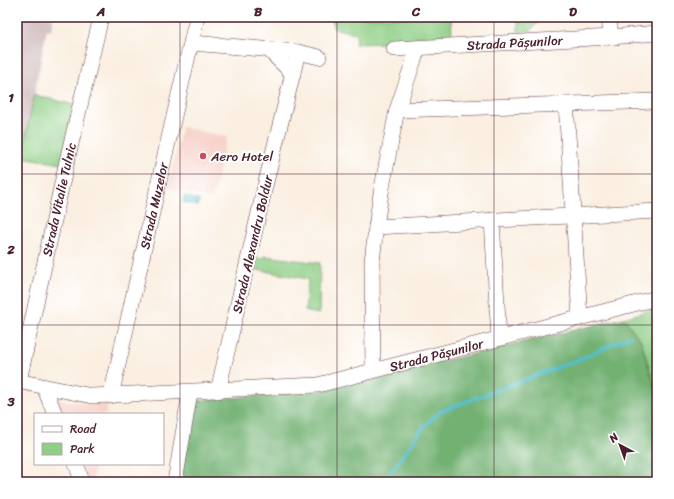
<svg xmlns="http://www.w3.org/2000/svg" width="674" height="499" viewBox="0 0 674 499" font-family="Sriracha,sans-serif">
<rect width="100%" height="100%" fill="#fff"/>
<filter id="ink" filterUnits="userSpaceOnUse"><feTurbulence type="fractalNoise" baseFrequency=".025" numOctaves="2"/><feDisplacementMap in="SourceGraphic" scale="8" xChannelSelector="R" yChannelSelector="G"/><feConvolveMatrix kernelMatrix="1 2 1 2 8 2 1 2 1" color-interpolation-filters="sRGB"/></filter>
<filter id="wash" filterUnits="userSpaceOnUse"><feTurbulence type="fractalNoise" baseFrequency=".012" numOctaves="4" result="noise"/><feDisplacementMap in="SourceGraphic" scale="16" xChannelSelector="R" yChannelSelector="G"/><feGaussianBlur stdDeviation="0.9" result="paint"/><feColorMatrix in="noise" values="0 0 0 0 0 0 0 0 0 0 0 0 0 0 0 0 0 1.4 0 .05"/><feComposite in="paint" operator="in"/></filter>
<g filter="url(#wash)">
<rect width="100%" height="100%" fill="#faefe1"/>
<g fill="#f7d1c9">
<path d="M 182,127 L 227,137 L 212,199 L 168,188 Z"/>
<path d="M 55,399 L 95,405 L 108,404 L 106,414 L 60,414 Z"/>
<path d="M 79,464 L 95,464 L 92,482 L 86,482 Z"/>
</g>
<path fill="#d2bfc1" d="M 17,17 L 53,17 L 51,30 L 47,29 L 17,182 Z"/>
<g fill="#8ece85" stroke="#6c7658">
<path d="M 332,17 L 451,17 L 452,35 L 445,36 L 445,41 L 355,44 L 357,34 L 333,28 Z"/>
<path d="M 518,17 L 538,17 L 538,23 L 536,24 L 530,31 L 518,31 Z"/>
<path d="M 34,95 L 75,105 L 62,164 L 22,157 Z"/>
<path d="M 264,256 L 320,263 L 319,314 L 305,311 L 308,279 L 253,269 L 255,258 L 263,259 Z"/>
<path d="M 657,308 L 657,395 L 641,341 L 624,318 Z"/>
</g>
<path fill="#72b172" stroke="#5e684e" d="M 624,318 L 641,341 L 657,395 L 657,482 L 180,482 L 192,401 L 318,391 Z"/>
<path fill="#52bfcc" stroke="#4e6f7c" d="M 184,196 L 199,200 L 198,206 L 183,202 Z"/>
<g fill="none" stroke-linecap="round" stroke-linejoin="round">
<path stroke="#52bfcc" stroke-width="3.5" d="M 384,482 L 424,426 L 441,411 L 583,358 L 630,336"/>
</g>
</g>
<g filter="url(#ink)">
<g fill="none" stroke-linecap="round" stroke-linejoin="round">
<defs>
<g id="minor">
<path d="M 609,17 L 611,37"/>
<path d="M 192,43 L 298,52 L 290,85 L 266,182 L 218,391"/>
<path id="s1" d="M 394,49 L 611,37 L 657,33"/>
<path d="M 269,50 L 293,74"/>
<path d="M 298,52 L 319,57"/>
<path d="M 566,104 L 580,318"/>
<path d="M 397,110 L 657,101"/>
<path d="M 492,220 L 499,338"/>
<path d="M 376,227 L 657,211"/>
<path d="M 373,370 L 372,262 L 376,227 L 381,193 L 397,110 L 418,48"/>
<path id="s2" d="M 17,381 L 92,396 L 318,385 L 657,298"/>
<path id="s3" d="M 19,381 L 66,165 L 101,17"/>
<path d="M 44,387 L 55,414"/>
<path id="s4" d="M 111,396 L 162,168 L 197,17"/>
<path d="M 76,464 L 79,472 L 82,482"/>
<path d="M 175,482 L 190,392"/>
</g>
</defs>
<use href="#minor" stroke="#643e46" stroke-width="16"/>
<use href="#minor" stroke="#fff" stroke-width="15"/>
</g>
</g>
<path fill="none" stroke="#4a1f2b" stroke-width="1" stroke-opacity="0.55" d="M 180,17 L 180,482M 337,17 L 337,482M 494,17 L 494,482M 17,174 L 657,174M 17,325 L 657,325"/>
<circle fill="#d1495b" stroke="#fff" stroke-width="1.5" cx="203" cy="156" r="4"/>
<g text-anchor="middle" stroke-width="4" stroke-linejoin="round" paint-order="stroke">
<g font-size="13" fill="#4a1f2b" stroke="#fff">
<text dy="5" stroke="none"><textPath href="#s1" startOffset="121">Strada Pășunilor</textPath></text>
<text dy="5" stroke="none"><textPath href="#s3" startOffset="186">Strada Vitalie Tulnic</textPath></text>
<text dy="5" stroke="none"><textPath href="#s4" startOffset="195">Strada Muzelor</textPath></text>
<text transform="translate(252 244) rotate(-77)" y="5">Strada Alexandru Boldur</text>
<text dy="5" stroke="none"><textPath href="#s2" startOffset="425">Strada Pășunilor</textPath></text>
</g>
<g font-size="13" fill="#4a1f2b" stroke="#fff" text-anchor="start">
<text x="211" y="161">Aero Hotel</text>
</g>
</g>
<rect width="674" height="499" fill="none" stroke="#fff" stroke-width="44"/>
<rect x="34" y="413" width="130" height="52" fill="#ffffff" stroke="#b7a5aa"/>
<rect x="42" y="426" width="20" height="6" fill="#ffffff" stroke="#b7a5aa"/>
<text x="70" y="433" font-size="12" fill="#4a1f2b">Road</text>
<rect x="42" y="443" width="20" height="12" fill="#8ece85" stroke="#b7a5aa"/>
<text x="70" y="453" font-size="12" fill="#4a1f2b">Park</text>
<g transform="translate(620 445) rotate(319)" stroke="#ffffff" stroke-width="3" paint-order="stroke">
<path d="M0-3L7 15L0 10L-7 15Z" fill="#4a1f2b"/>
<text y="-6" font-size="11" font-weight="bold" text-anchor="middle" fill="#4a1f2b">N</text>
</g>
<rect x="22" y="22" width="630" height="455" fill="none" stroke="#4a1f2b" stroke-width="1.5"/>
<g font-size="13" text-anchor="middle" font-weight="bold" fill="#4a1f2b">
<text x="101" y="16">A</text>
<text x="258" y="16">B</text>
<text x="416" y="16">C</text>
<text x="573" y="16">D</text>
<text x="11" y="102">1</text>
<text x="11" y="254">2</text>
<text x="11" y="406">3</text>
</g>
</svg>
